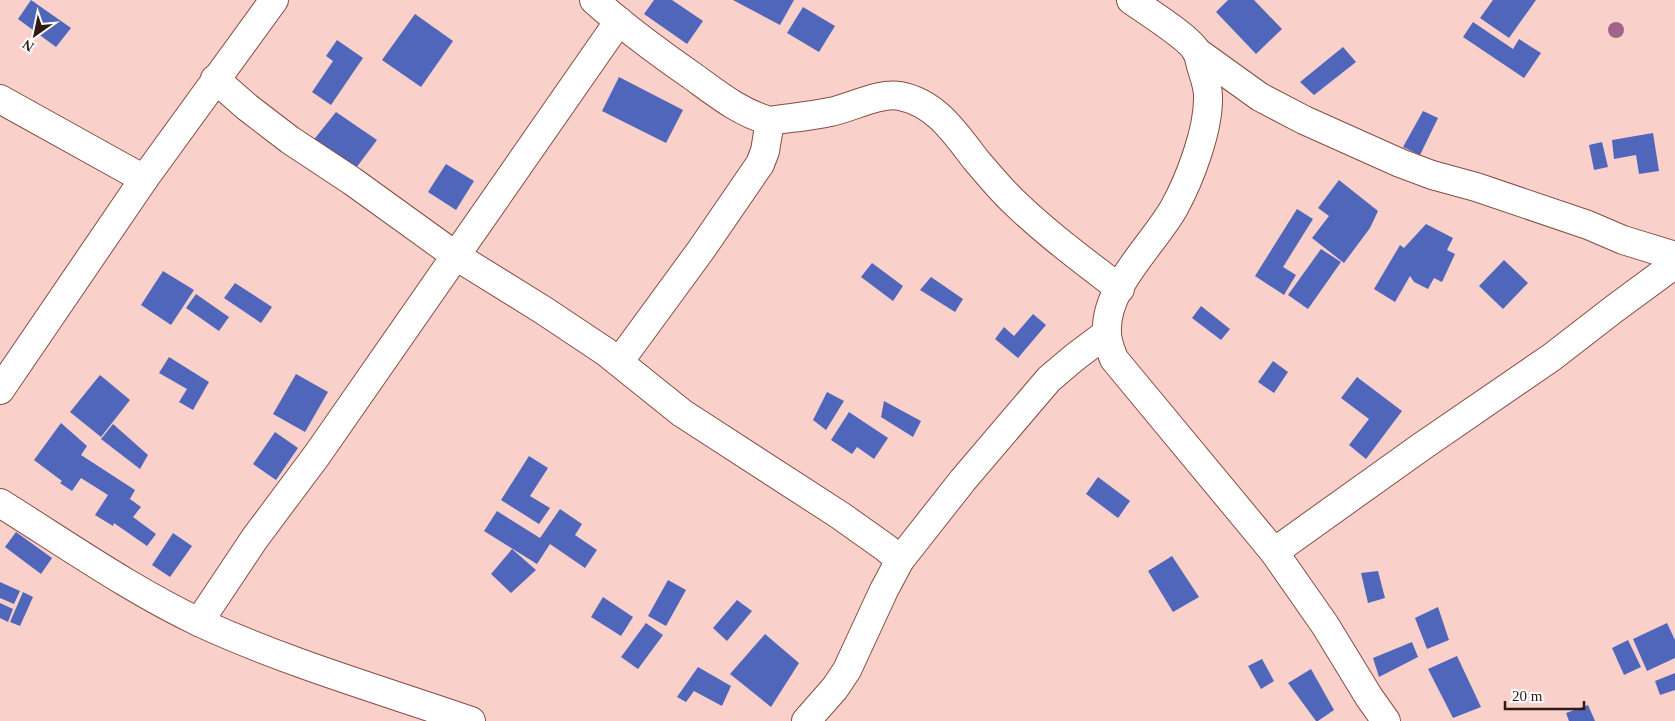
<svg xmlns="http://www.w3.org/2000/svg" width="1675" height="721" viewBox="0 0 1675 721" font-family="'Times New Roman',serif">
<rect width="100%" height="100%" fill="#fad1ca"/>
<g fill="#4f66bb">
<path d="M 31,0 L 71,28 L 56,47 L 18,19 Z"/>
<path d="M 654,0 L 672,0 L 703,21 L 687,44 L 644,14 Z"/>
<path d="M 733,0 L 794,0 L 780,25 Z"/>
<path d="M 1228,0 L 1254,0 L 1282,29 L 1256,54 L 1216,12 Z"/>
<path d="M 1493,0 L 1536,0 L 1509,38 L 1480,18 Z"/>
<path d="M 803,7 L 835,26 L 819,52 L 787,33 Z"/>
<path d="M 415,14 L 453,41 L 421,87 L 382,60 Z"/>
<path d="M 1473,22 L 1513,49 L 1519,39 L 1541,53 L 1524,78 L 1463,37 Z"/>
<path d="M 337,40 L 363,58 L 331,105 L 312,92 L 333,61 L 326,56 Z"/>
<path d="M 1343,47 L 1356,62 L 1314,95 L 1300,82 Z"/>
<path d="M 619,77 L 683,110 L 666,143 L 602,111 Z"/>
<path d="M 1423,111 L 1438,118 L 1420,155 L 1403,147 Z"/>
<path d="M 336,112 L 377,140 L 353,172 L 312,142 Z"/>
<path d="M 1653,133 L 1659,171 L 1639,174 L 1636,155 L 1614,159 L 1612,140 Z"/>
<path d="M 1602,142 L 1608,167 L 1594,170 L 1589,145 Z"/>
<path d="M 446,164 L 474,181 L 456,210 L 428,192 Z"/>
<path d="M 1339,180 L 1378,211 L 1370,228 L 1344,263 L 1312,238 L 1329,216 L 1318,208 Z"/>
<path d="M 1297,209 L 1313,219 L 1283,267 L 1296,275 L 1284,295 L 1255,276 Z"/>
<path d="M 1426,224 L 1453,238 L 1447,250 L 1455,254 L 1442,282 L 1434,278 L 1428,289 L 1414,282 L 1410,276 L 1395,302 L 1374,289 L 1400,245 L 1404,248 Z"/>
<path d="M 1321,249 L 1341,262 L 1308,309 L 1288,295 Z"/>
<path d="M 1504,260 L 1528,283 L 1503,309 L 1479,286 Z"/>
<path d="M 872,263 L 903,286 L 893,301 L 861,277 Z"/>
<path d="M 163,271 L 194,290 L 171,325 L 141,305 Z"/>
<path d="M 931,277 L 963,299 L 955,312 L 920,290 Z"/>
<path d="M 235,283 L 272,307 L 261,323 L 224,298 Z"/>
<path d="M 196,294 L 229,317 L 219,331 L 186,308 Z"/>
<path d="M 1201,306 L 1230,329 L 1221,340 L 1192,318 Z"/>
<path d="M 1033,314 L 1046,325 L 1018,358 L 995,339 L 1004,327 L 1014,336 Z"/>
<path d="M 169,357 L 209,382 L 193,410 L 179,402 L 187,389 L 159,373 Z"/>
<path d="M 1273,361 L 1288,372 L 1274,393 L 1258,382 Z"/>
<path d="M 296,374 L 328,392 L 305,432 L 273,414 Z"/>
<path d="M 100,375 L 130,400 L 101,437 L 70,412 Z"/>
<path d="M 1357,377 L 1402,411 L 1366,459 L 1349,445 L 1369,419 L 1341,398 Z"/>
<path d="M 827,392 L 844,401 L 826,430 L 813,420 Z"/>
<path d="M 884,401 L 921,421 L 913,437 L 881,417 Z"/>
<path d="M 849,412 L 888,438 L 874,459 L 857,447 L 852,454 L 831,440 Z"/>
<path d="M 61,423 L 87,446 L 81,455 L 135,490 L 127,504 L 130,499 L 141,507 L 133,517 L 156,534 L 147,546 L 114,523 L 113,526 L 95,515 L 108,495 L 81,478 L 72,491 L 60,483 L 62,481 L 34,460 Z"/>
<path d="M 113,424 L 148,455 L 140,469 L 101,439 Z"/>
<path d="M 275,432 L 298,448 L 276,480 L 253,464 Z"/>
<path d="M 529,456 L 548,468 L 530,496 L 550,508 L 539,524 L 501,500 Z"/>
<path d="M 1098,477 L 1130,501 L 1118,518 L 1086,494 Z"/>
<path d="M 560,509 L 582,524 L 575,535 L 597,550 L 585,568 L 550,544 L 537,564 L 484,531 L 497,511 L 540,538 Z"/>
<path d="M 16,532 L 52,558 L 41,574 L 5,547 Z"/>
<path d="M 173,533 L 192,546 L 170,577 L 152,565 Z"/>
<path d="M 512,549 L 536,570 L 511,593 L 491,574 Z"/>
<path d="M 1172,556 L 1199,597 L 1173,612 L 1148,571 Z"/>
<path d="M 1378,571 L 1385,598 L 1368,603 L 1361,573 Z"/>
<path d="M 668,580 L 686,590 L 666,626 L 648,616 Z"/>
<path d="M 0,582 L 20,591 L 14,604 L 0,598 Z"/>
<path d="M 23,592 L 33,597 L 20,626 L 10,622 Z"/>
<path d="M 603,597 L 633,617 L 621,636 L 591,617 Z"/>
<path d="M 737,600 L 752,611 L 727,641 L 713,628 Z"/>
<path d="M 0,603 L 13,609 L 8,622 L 0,618 Z"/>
<path d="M 1438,607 L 1449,640 L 1427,649 L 1415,618 Z"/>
<path d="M 646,623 L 663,635 L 638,669 L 621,657 Z"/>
<path d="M 1667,623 L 1675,640 L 1675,658 L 1647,671 L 1633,639 Z"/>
<path d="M 765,634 L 799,663 L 771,707 L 730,674 Z"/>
<path d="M 1628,640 L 1641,667 L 1624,675 L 1612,648 Z"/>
<path d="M 1412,642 L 1418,657 L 1379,677 L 1373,658 Z"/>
<path d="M 1457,656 L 1481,707 L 1453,718 L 1428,669 Z"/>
<path d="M 1262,659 L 1274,681 L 1261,689 L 1248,666 Z"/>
<path d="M 698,667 L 731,686 L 722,706 L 694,691 L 686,702 L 677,697 Z"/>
<path d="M 1311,669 L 1334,710 L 1318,721 L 1316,721 L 1288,683 Z"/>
<path d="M 1675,673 L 1675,690 L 1660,695 L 1655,681 Z"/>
<path d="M 1588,705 L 1595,721 L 1569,721 L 1566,713 Z"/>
</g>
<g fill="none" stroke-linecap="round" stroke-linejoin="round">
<defs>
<g id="minor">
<path d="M 594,0 C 624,27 658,52 691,75 C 716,93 740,113 770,121 C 790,118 811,116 830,112 C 851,108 879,92 900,96 C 936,103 955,133 976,160 C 988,174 1001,190 1014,202 C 1047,234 1084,261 1120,289"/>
<path d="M 1131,0 C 1145,10 1190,38 1197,52 C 1199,56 1200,62 1201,66 C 1204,76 1208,86 1208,96 C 1209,129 1190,179 1174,208 C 1153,245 1104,288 1107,333 C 1107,342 1111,351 1114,359 L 1274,552 L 1325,625 L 1369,697 L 1386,721"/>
<path d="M 1196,51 L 1260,97 L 1304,120 L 1400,163 L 1432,175 L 1476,187 L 1588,225 L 1623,240 L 1675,256"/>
<path d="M 215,79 L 247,107 L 290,140 L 352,181 L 456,256 L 543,310 L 606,352 L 682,413 L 841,516 L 886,548 L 900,560"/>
<path d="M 0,99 L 144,179"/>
<path d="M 619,362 L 701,250 L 760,164 L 765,151 L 770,121"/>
<path d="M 0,390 L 144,179 L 274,0"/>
<path d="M 0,503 C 66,544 131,590 201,623 C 288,663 381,690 471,721"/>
<path d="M 1274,552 L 1421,447 L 1552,357 L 1614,309 L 1675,264"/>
<path d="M 199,622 L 255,538 L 317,455 L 619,21"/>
<path d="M 806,721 L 835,688 L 847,670 L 884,590 L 900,560 L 963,480 L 1049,379 L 1075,357 L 1107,333"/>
</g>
</defs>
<use href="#minor" stroke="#854d43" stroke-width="30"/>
<use href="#minor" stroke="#fff" stroke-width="28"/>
</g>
<circle fill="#9f6487" cx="1616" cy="30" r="8"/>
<g transform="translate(35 35) rotate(213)" stroke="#fdfdfd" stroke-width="4" paint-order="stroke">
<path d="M0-4L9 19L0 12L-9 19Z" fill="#311915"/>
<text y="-8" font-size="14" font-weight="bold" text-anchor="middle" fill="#311915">N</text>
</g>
<path d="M1505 701v8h79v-8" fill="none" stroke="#311915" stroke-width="2.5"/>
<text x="1512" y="701" font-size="15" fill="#311915" stroke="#fdfdfd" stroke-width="4" paint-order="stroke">20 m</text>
</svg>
